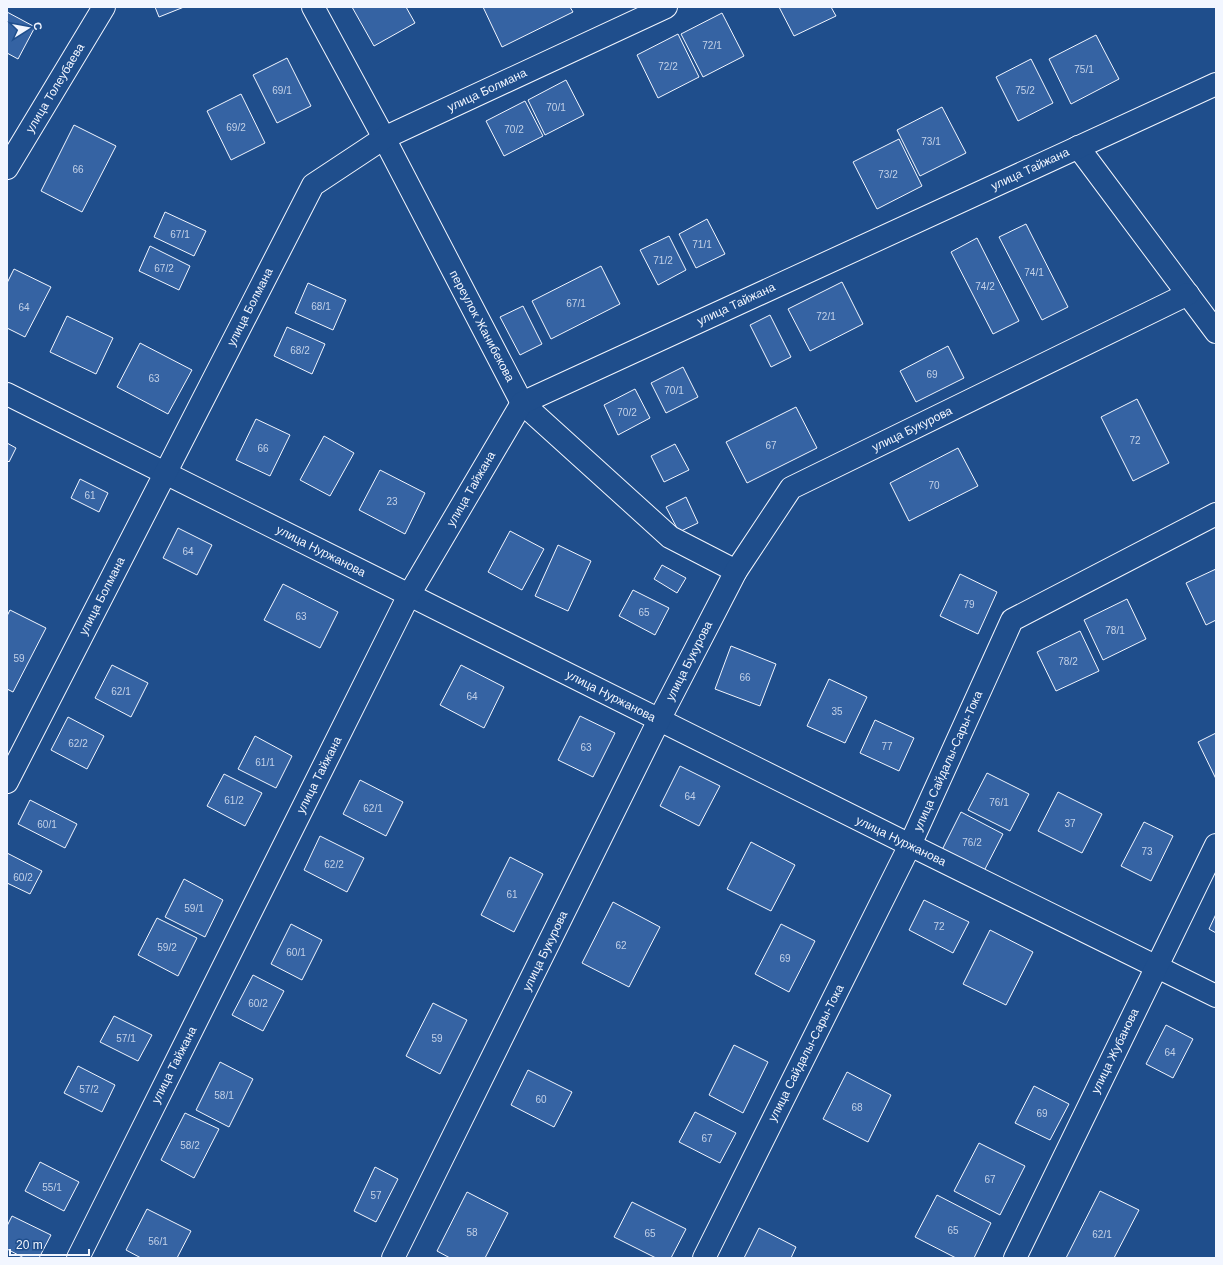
<svg xmlns="http://www.w3.org/2000/svg" width="1223" height="1265" viewBox="0 0 1223 1265" font-family="Helvetica,sans-serif">
<rect width="100%" height="100%" fill="#1f4e8c"/>
<g fill="#3563a3" stroke="#f2f6ff">
<path d="M 155,7 L 184,7 L 159,17 Z"/>
<path d="M 352,7 L 406,7 L 415,23 L 374,46 Z"/>
<path d="M 483,7 L 570,7 L 573,12 L 502,47 Z"/>
<path d="M 779,7 L 831,7 L 836,16 L 794,36 Z"/>
<path d="M 7,12 L 35,27 L 18,59 L 7,53 Z"/>
<path d="M 722,13 L 744,56 L 703,77 L 681,34 Z"/>
<path d="M 678,34 L 699,77 L 658,98 L 637,55 Z"/>
<path d="M 1096,35 L 1119,79 L 1071,104 L 1049,59 Z"/>
<path d="M 287,58 L 311,106 L 277,123 L 253,75 Z"/>
<path d="M 1031,59 L 1053,103 L 1018,121 L 996,77 Z"/>
<path d="M 566,80 L 584,115 L 545,135 L 528,100 Z"/>
<path d="M 241,94 L 265,143 L 231,160 L 207,111 Z"/>
<path d="M 525,101 L 543,136 L 504,156 L 486,121 Z"/>
<path d="M 942,107 L 966,153 L 920,176 L 897,130 Z"/>
<path d="M 74,125 L 116,146 L 82,212 L 41,191 Z"/>
<path d="M 899,139 L 922,186 L 877,209 L 853,162 Z"/>
<path d="M 165,212 L 206,231 L 194,256 L 154,237 Z"/>
<path d="M 707,219 L 725,254 L 696,268 L 679,234 Z"/>
<path d="M 1026,224 L 1068,307 L 1042,320 L 999,237 Z"/>
<path d="M 669,236 L 686,270 L 658,285 L 640,250 Z"/>
<path d="M 977,238 L 1019,321 L 993,334 L 951,252 Z"/>
<path d="M 150,246 L 190,266 L 179,290 L 139,271 Z"/>
<path d="M 601,266 L 620,304 L 551,339 L 532,301 Z"/>
<path d="M 14,269 L 51,287 L 25,337 L 7,328 L 7,283 Z"/>
<path d="M 842,282 L 863,324 L 810,351 L 788,309 Z"/>
<path d="M 308,283 L 346,300 L 333,330 L 295,313 Z"/>
<path d="M 523,306 L 542,344 L 520,355 L 500,317 Z"/>
<path d="M 770,315 L 791,357 L 771,367 L 750,325 Z"/>
<path d="M 67,316 L 113,338 L 96,374 L 50,352 Z"/>
<path d="M 287,327 L 325,344 L 312,374 L 274,356 Z"/>
<path d="M 140,343 L 192,370 L 168,414 L 117,387 Z"/>
<path d="M 948,346 L 964,378 L 916,402 L 900,371 Z"/>
<path d="M 683,367 L 698,397 L 666,413 L 651,383 Z"/>
<path d="M 635,389 L 650,418 L 618,435 L 604,405 Z"/>
<path d="M 1137,399 L 1169,463 L 1133,481 L 1101,417 Z"/>
<path d="M 796,407 L 817,448 L 747,483 L 726,442 Z"/>
<path d="M 256,419 L 290,435 L 270,476 L 236,460 Z"/>
<path d="M 324,436 L 354,453 L 330,496 L 300,480 Z"/>
<path d="M 7,443 L 16,448 L 9,462 L 7,460 Z"/>
<path d="M 675,444 L 689,470 L 664,482 L 651,456 Z"/>
<path d="M 958,448 L 978,486 L 909,521 L 890,483 Z"/>
<path d="M 380,470 L 425,493 L 405,534 L 359,510 Z"/>
<path d="M 80,479 L 108,493 L 99,512 L 71,498 Z"/>
<path d="M 686,497 L 698,523 L 679,532 L 666,507 Z"/>
<path d="M 178,528 L 212,545 L 197,575 L 163,558 Z"/>
<path d="M 510,531 L 544,549 L 522,590 L 488,572 Z"/>
<path d="M 558,545 L 591,561 L 568,611 L 535,596 Z"/>
<path d="M 662,565 L 686,578 L 677,593 L 654,579 Z"/>
<path d="M 1216,569 L 1216,620 L 1206,625 L 1186,583 Z"/>
<path d="M 960,574 L 997,592 L 978,634 L 940,616 Z"/>
<path d="M 283,584 L 338,612 L 320,648 L 264,620 Z"/>
<path d="M 633,590 L 669,608 L 655,635 L 619,616 Z"/>
<path d="M 1127,599 L 1146,639 L 1103,660 L 1084,620 Z"/>
<path d="M 10,610 L 46,628 L 13,692 L 7,689 L 7,616 Z"/>
<path d="M 1080,631 L 1099,671 L 1056,691 L 1037,652 Z"/>
<path d="M 731,646 L 776,664 L 760,706 L 715,689 Z"/>
<path d="M 112,665 L 148,683 L 131,717 L 95,698 Z"/>
<path d="M 461,665 L 504,687 L 484,728 L 440,705 Z"/>
<path d="M 829,679 L 867,697 L 845,743 L 807,726 Z"/>
<path d="M 580,716 L 615,733 L 593,777 L 558,760 Z"/>
<path d="M 68,717 L 104,736 L 87,769 L 51,750 Z"/>
<path d="M 875,720 L 914,738 L 899,771 L 860,753 Z"/>
<path d="M 1216,733 L 1216,779 L 1198,742 Z"/>
<path d="M 255,736 L 292,756 L 276,788 L 238,769 Z"/>
<path d="M 680,766 L 720,786 L 699,826 L 660,806 Z"/>
<path d="M 987,773 L 1029,794 L 1010,831 L 968,810 Z"/>
<path d="M 224,774 L 262,793 L 245,826 L 207,806 Z"/>
<path d="M 360,780 L 403,802 L 386,836 L 343,814 Z"/>
<path d="M 1058,792 L 1102,814 L 1082,853 L 1038,831 Z"/>
<path d="M 30,800 L 77,824 L 65,848 L 18,824 Z"/>
<path d="M 961,812 L 1003,834 L 984,871 L 942,850 Z"/>
<path d="M 1144,822 L 1173,836 L 1151,881 L 1121,866 Z"/>
<path d="M 320,836 L 364,858 L 347,892 L 304,870 Z"/>
<path d="M 751,842 L 795,865 L 771,911 L 727,889 Z"/>
<path d="M 7,853 L 42,871 L 30,894 L 7,883 Z"/>
<path d="M 510,857 L 543,874 L 514,932 L 481,915 Z"/>
<path d="M 184,879 L 223,900 L 205,937 L 165,917 Z"/>
<path d="M 924,900 L 969,922 L 953,953 L 909,930 Z"/>
<path d="M 613,902 L 660,927 L 629,987 L 582,963 Z"/>
<path d="M 1216,914 L 1216,933 L 1209,929 Z"/>
<path d="M 157,918 L 197,938 L 178,976 L 138,955 Z"/>
<path d="M 291,924 L 322,940 L 302,980 L 271,964 Z"/>
<path d="M 781,924 L 815,941 L 789,992 L 755,974 Z"/>
<path d="M 990,930 L 1033,952 L 1006,1005 L 963,984 Z"/>
<path d="M 253,975 L 284,991 L 263,1031 L 232,1015 Z"/>
<path d="M 433,1003 L 467,1020 L 440,1074 L 406,1056 Z"/>
<path d="M 114,1016 L 152,1035 L 138,1061 L 100,1042 Z"/>
<path d="M 1166,1025 L 1193,1039 L 1173,1078 L 1146,1064 Z"/>
<path d="M 734,1045 L 768,1062 L 743,1113 L 709,1095 Z"/>
<path d="M 220,1062 L 253,1079 L 229,1127 L 196,1110 Z"/>
<path d="M 78,1066 L 115,1085 L 102,1112 L 64,1093 Z"/>
<path d="M 528,1070 L 572,1092 L 554,1127 L 511,1105 Z"/>
<path d="M 847,1072 L 891,1095 L 868,1142 L 823,1119 Z"/>
<path d="M 1034,1086 L 1069,1104 L 1050,1140 L 1015,1123 Z"/>
<path d="M 695,1112 L 736,1133 L 720,1163 L 679,1142 Z"/>
<path d="M 185,1113 L 219,1129 L 194,1178 L 161,1160 Z"/>
<path d="M 979,1143 L 1025,1166 L 1000,1215 L 954,1191 Z"/>
<path d="M 40,1162 L 79,1182 L 64,1211 L 25,1191 Z"/>
<path d="M 375,1167 L 398,1179 L 376,1222 L 354,1211 Z"/>
<path d="M 1100,1191 L 1139,1210 L 1114,1258 L 1066,1258 Z"/>
<path d="M 467,1192 L 508,1213 L 485,1258 L 450,1258 L 437,1251 Z"/>
<path d="M 937,1195 L 991,1223 L 974,1258 L 956,1258 L 915,1237 Z"/>
<path d="M 632,1202 L 686,1229 L 671,1258 L 656,1258 L 614,1237 Z"/>
<path d="M 147,1209 L 191,1231 L 177,1258 L 141,1258 L 126,1250 Z"/>
<path d="M 12,1216 L 51,1235 L 39,1258 L 24,1258 L 7,1249 L 7,1226 Z"/>
<path d="M 759,1228 L 796,1247 L 791,1258 L 744,1258 Z"/>
</g>
<g fill="none" stroke-linecap="round" stroke-linejoin="round">
<defs>
<g id="minor">
<path d="M 313,7 L 384,138 L 522,403 L 670,537 L 736,571"/>
<path d="M 1078,147 L 1216,332"/>
<path d="M 7,168 L 104,7"/>
<path d="M 7,394 L 910,845 L 1216,996"/>
<path d="M 7,782 L 313,185 L 384,138 L 666,7"/>
<path d="M 78,1258 L 409,595 L 522,403 L 1216,84"/>
<path d="M 393,1258 L 659,720 L 736,571 L 791,488 L 1188,294"/>
<path d="M 704,1258 L 910,845 L 1012,620 L 1216,514"/>
<path d="M 1015,1258 L 1216,845"/>
</g>
</defs>
<use href="#minor" stroke="#f2f6ff" stroke-width="24"/>
<use href="#minor" stroke="#1f4e8c" stroke-width="22"/>
</g>
<g text-anchor="middle" stroke-width="3" stroke-linejoin="round" paint-order="stroke">
<g font-size="10" fill="#c3d1e8">
<text x="712" y="49">72/1</text>
<text x="668" y="70">72/2</text>
<text x="1084" y="73">75/1</text>
<text x="282" y="94">69/1</text>
<text x="1025" y="94">75/2</text>
<text x="556" y="111">70/1</text>
<text x="236" y="131">69/2</text>
<text x="514" y="133">70/2</text>
<text x="931" y="145">73/1</text>
<text x="78" y="173">66</text>
<text x="888" y="178">73/2</text>
<text x="180" y="238">67/1</text>
<text x="702" y="248">71/1</text>
<text x="663" y="264">71/2</text>
<text x="164" y="272">67/2</text>
<text x="1034" y="276">74/1</text>
<text x="985" y="290">74/2</text>
<text x="576" y="307">67/1</text>
<text x="321" y="310">68/1</text>
<text x="24" y="311">64</text>
<text x="826" y="320">72/1</text>
<text x="300" y="354">68/2</text>
<text x="932" y="378">69</text>
<text x="154" y="382">63</text>
<text x="674" y="394">70/1</text>
<text x="627" y="416">70/2</text>
<text x="1135" y="444">72</text>
<text x="771" y="449">67</text>
<text x="263" y="452">66</text>
<text x="934" y="489">70</text>
<text x="90" y="499">61</text>
<text x="392" y="505">23</text>
<text x="188" y="555">64</text>
<text x="969" y="608">79</text>
<text x="644" y="616">65</text>
<text x="301" y="620">63</text>
<text x="1115" y="634">78/1</text>
<text x="19" y="662">59</text>
<text x="1068" y="665">78/2</text>
<text x="745" y="681">66</text>
<text x="121" y="695">62/1</text>
<text x="472" y="700">64</text>
<text x="837" y="715">35</text>
<text x="78" y="747">62/2</text>
<text x="887" y="750">77</text>
<text x="586" y="751">63</text>
<text x="265" y="766">61/1</text>
<text x="690" y="800">64</text>
<text x="234" y="804">61/2</text>
<text x="999" y="806">76/1</text>
<text x="373" y="812">62/1</text>
<text x="1070" y="827">37</text>
<text x="47" y="828">60/1</text>
<text x="972" y="846">76/2</text>
<text x="1147" y="855">73</text>
<text x="334" y="868">62/2</text>
<text x="23" y="881">60/2</text>
<text x="512" y="898">61</text>
<text x="194" y="912">59/1</text>
<text x="939" y="930">72</text>
<text x="621" y="949">62</text>
<text x="167" y="951">59/2</text>
<text x="296" y="956">60/1</text>
<text x="785" y="962">69</text>
<text x="258" y="1007">60/2</text>
<text x="126" y="1042">57/1</text>
<text x="437" y="1042">59</text>
<text x="1170" y="1056">64</text>
<text x="89" y="1093">57/2</text>
<text x="224" y="1099">58/1</text>
<text x="541" y="1103">60</text>
<text x="857" y="1111">68</text>
<text x="1042" y="1117">69</text>
<text x="707" y="1142">67</text>
<text x="190" y="1149">58/2</text>
<text x="990" y="1183">67</text>
<text x="52" y="1191">55/1</text>
<text x="376" y="1199">57</text>
<text x="953" y="1234">65</text>
<text x="472" y="1236">58</text>
<text x="650" y="1237">65</text>
<text x="1102" y="1238">62/1</text>
<text x="158" y="1245">56/1</text>
</g>
<g font-size="12" fill="#f2f6ff" stroke="#1f4e8c">
<text transform="translate(55 88) rotate(-59)" y="4">улица Толеубаева</text>
<text transform="translate(487 90) rotate(-25)" y="4">улица Болмана</text>
<text transform="translate(1030 169) rotate(-25)" y="4">улица Тайжана</text>
<text transform="translate(736 304) rotate(-25)" y="4">улица Тайжана</text>
<text transform="translate(250 307) rotate(-63)" y="4">улица Болмана</text>
<text transform="translate(482 326) rotate(62)" y="4">переулок Жанибекова</text>
<text transform="translate(912 429) rotate(-26)" y="4">улица Букурова</text>
<text transform="translate(471 489) rotate(-60)" y="4">улица Тайжана</text>
<text transform="translate(321 551) rotate(27)" y="4">улица Нуржанова</text>
<text transform="translate(102 596) rotate(-63)" y="4">улица Болмана</text>
<text transform="translate(689 661) rotate(-63)" y="4">улица Букурова</text>
<text transform="translate(611 696) rotate(27)" y="4">улица Нуржанова</text>
<text transform="translate(948 761) rotate(-66)" y="4">улица Сайдалы-Сары-Тока</text>
<text transform="translate(319 775) rotate(-63)" y="4">улица Тайжана</text>
<text transform="translate(901 841) rotate(26)" y="4">улица Нуржанова</text>
<text transform="translate(545 951) rotate(-64)" y="4">улица Букурова</text>
<text transform="translate(1115 1051) rotate(-64)" y="4">улица Жубанова</text>
<text transform="translate(806 1053) rotate(-63)" y="4">улица Сайдалы-Сары-Тока</text>
<text transform="translate(174 1065) rotate(-63)" y="4">улица Тайжана</text>
</g>
</g>
<rect width="1223" height="1265" fill="none" stroke="#f2f6ff" stroke-width="16"/>
<g transform="translate(28 28) rotate(79)" stroke="#1f4e8c" stroke-width="3" paint-order="stroke">
<path d="M0-3L7 15L0 10L-7 15Z" fill="#f2f6ff"/>
<text y="-6" font-size="11" font-weight="bold" text-anchor="middle" fill="#f2f6ff">С</text>
</g>
<path d="M10 1249v6h79v-6" fill="none" stroke="#f2f6ff" stroke-width="2"/>
<text x="16" y="1249" font-size="12" fill="#f2f6ff" stroke="#1f4e8c" stroke-width="3" paint-order="stroke">20 m</text>
</svg>
